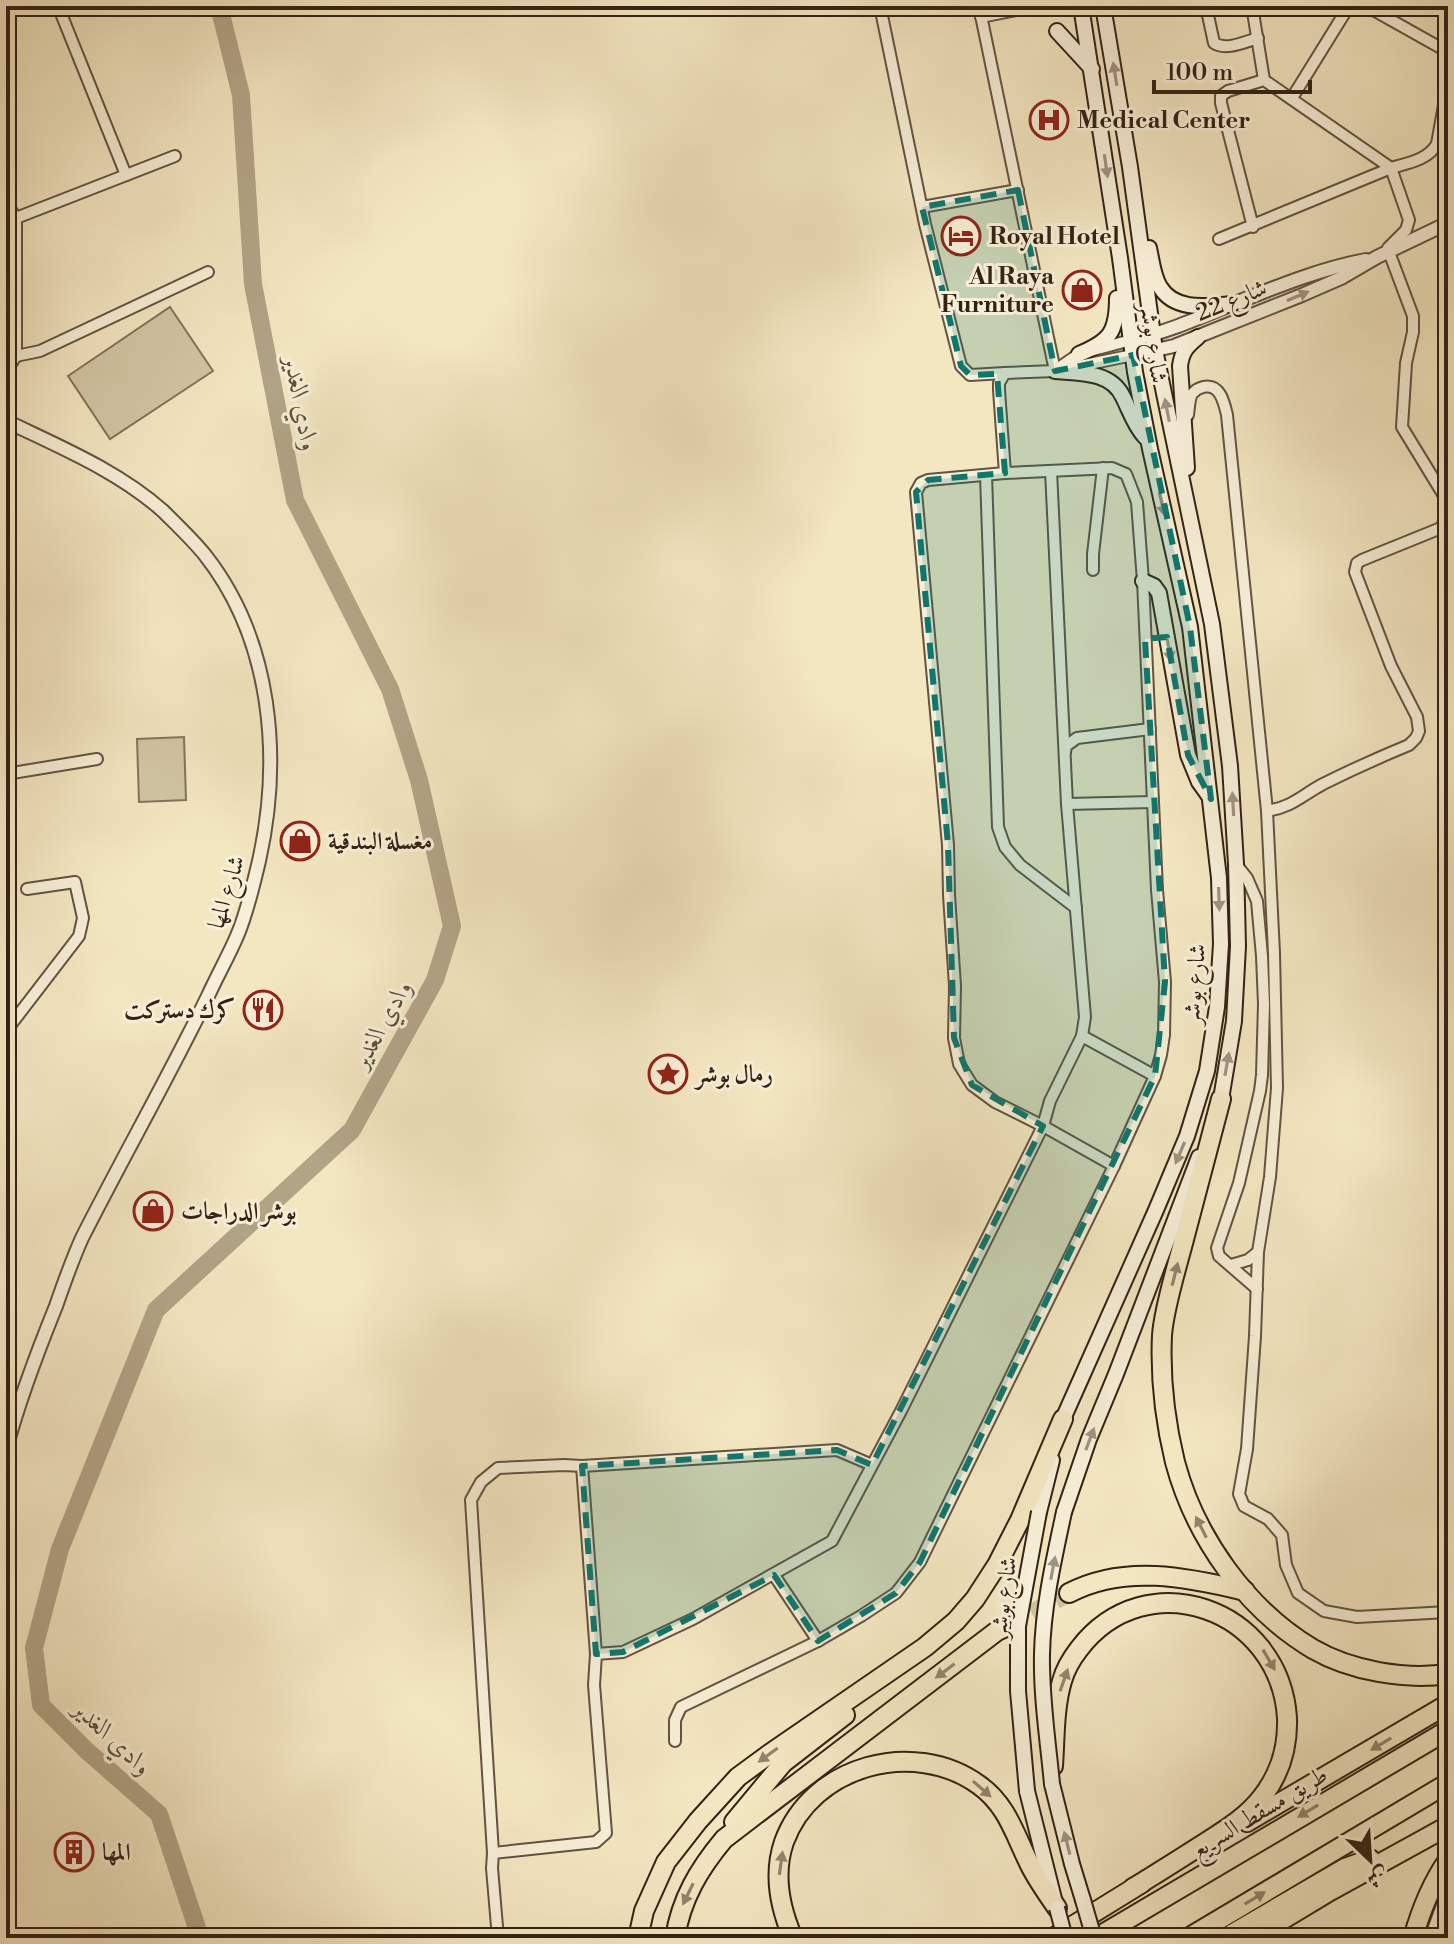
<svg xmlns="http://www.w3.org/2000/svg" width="1454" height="1944" viewBox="0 0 1454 1944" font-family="'Libre Bodoni',Amiri,serif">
<rect width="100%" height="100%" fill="#f3e7c2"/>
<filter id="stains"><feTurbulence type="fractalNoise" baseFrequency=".0025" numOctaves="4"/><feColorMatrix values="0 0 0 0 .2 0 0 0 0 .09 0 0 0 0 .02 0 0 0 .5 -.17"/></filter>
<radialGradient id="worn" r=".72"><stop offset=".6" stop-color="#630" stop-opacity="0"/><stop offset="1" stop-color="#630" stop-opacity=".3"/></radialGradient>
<g fill="#d2c6a4" stroke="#82745c" stroke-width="2">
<path d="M 170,307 L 213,371 L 110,439 L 68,376 Z"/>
<path d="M 184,737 L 186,800 L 139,802 L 137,739 Z"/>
</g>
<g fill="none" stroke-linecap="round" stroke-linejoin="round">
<path stroke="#b2a487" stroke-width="18" d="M 196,1938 L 197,1928 L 159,1814 L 86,1750 L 41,1705 L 34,1648 L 60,1549 L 156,1310 L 352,1130 L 435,980 L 452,926 L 419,780 L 390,689 L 295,500 L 253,284 L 241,95 L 219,6"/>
<path stroke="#cdc09f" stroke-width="18" stroke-dasharray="18 9" stroke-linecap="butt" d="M 1008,1626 L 1069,1593"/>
<defs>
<g id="minor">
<path d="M 58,6 L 126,175"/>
<path d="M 880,6 L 925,224 L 961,366 L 970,375 L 1005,373"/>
<path d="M 979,6 L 1055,371"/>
<path d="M 1206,6 L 1214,43 C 1226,51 1244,42 1258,38"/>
<path d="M 1252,6 L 1264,80"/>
<path d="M 1366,6 L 1448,52"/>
<path d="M 981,17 L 1037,6"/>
<path d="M 1292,98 L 1349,6"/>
<path d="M 6,203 L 16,218 L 16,356 L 6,371"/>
<path d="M 922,207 L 1018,190"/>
<path d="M 16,218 L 175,156"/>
<path d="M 1219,239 L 1391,168 L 1264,80 L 1228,91 L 1221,96 L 1221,103 L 1253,227"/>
<path d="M 1388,248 L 1406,230 L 1409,220 L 1391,168 C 1408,163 1428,160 1437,144 L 1448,83"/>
<path d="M 16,356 L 40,351 L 208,272"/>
<path d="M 1060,367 L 1079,354 L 1131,340"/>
<path d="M 1188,415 C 1189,409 1189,399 1192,394 C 1195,390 1199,388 1203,387 C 1220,383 1224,402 1227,415 L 1267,811 L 1274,953 L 1277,1088 L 1270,1177 L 1258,1252 L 1255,1336 L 1247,1449 L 1239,1494 L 1244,1506 L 1268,1519 L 1282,1535 L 1286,1565 L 1298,1593 L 1324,1611 L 1357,1617 L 1448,1612"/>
<path d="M 1005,473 L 928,480 L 921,483 L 916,492 L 948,845 L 949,895 L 955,986 L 954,1038 L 959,1064 L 972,1085 L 995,1102 L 1043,1126 L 1050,1101 L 1082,1036 L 1085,1017 L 1067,804 L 1051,471"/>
<path d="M 986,475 L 998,827 L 1005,847 L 1020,865 L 1076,908"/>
<path d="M 1093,570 L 1093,554 L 1103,468"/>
<path d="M 1065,752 L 1066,746 L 1077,738 L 1150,729"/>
<path d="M 6,774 L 97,759"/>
<path d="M 1067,804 L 1153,802"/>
<path d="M 1267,811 C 1292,807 1301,796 1323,784 C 1351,770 1380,757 1409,745 L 1416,738 L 1419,731 L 1417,717 L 1391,666 L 1355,572 L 1357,563 L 1362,560 L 1441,528 C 1448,518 1448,510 1446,499 L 1402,427 L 1406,363 L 1413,332 L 1413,316 L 1389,252"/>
<path d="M 1236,864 L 1247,878 L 1257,901 L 1262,956 L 1264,1004 L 1262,1075 L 1260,1091 L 1239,1183 L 1217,1248 L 1219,1256 L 1257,1289"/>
<path d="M 6,1031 L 79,936 L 83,918 L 75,882 L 27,889"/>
<path d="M 1082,1036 L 1155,1076"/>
<path d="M 1231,1265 L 1248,1260 L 1258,1252"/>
<path d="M 582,1466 L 837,1450 L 872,1465"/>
<path d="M 774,1575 L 818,1641"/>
<path d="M 675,1741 L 675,1720 L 681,1707 L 818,1641 L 861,1616 L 896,1593 L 920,1562 L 1114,1166 L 1155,1076 L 1161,1055 L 1164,1035 L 1165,982 L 1157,890 L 1143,581 L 1137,502 L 1126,474 L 1112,468 L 1005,473 L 999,390 L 999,383 L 1005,373 L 1055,371 L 1133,355"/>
<path d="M 493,1853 L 471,1500 L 481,1482 L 498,1468 L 564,1465 L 582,1466 L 596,1654"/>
<path d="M 498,1938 L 492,1868 L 493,1853 L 596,1842 L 606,1833 L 594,1685 L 596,1654 L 623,1652 L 693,1619 L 832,1541 L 901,1411 L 1043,1126 L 1114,1166"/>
</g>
<g id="tertiary">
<path d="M 1131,340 C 1164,333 1194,320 1225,307 C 1271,289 1318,269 1366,260"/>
<path d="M 1133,355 L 1174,346 L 1302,295 L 1341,278 L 1377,257 L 1448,223"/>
<path d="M 6,421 C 60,447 118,471 163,511 C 177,525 193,540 205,555 C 272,640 282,758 259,861 C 253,886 247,913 237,936 C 228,957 217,976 208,996 C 168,1078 123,1157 82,1238 C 72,1260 64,1283 56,1306 C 37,1353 19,1400 6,1449"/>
<path d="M 1431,1938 L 1448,1892"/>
</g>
<g id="secondary">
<path d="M 1103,6 L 1130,167 L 1155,350 L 1212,624 L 1230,766 L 1236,864 L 1238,946 L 1234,1021 L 1221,1099 L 1217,1108"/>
<path d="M 1057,31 L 1092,69"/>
<path d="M 1149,248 C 1152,261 1153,276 1160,287 C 1175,312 1208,306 1232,304"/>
<path d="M 1079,354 C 1110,341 1117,332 1117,298"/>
<path d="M 1055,371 C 1079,373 1111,371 1123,397 C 1130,411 1134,425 1145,437"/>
<path d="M 1187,468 L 1180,366 C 1182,351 1187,346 1198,337"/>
<path d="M 1143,581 L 1154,586 L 1159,593 L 1188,755 L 1199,782 L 1209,796"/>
<path d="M 1061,1428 L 1063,1419 L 1156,1210 L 1187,1136 L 1207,1071 L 1217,1007 L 1221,944 L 1219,878 L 1190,627 L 1150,449 L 1135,372 L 1120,258 L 1081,6"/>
<path d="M 1039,1512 L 1052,1460"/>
<path d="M 1064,1512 L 1089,1439 L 1116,1374 L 1199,1157"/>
<path d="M 1052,1784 L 1072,1864 L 1083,1900"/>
<path d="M 1027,1791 L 1054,1899"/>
</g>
<g id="motorway">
<path d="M 1221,1099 C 1208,1149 1195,1198 1182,1247 C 1175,1273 1164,1309 1162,1335 C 1160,1378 1165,1421 1175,1462 C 1195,1537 1246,1609 1313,1649 C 1351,1671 1405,1680 1448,1674"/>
<path d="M 1069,1593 C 1124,1564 1187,1577 1245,1591"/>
<path d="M 1053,1766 C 1055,1738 1054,1708 1062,1681 C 1065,1670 1072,1658 1079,1649 C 1146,1561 1280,1608 1287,1718 C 1288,1747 1280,1774 1262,1797 C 1246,1818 1222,1832 1200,1846 C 1178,1860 1156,1874 1133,1888"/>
<path d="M 734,1822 L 783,1763 L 845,1715"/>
<path d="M 1247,1822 L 1448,1704"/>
<path d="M 638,1938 L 644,1911 L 666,1862 L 698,1821 L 738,1777 L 768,1755 L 925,1647 L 956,1621 L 975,1599 L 997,1565 L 1020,1520 L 1063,1419"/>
<path d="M 675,1938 C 681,1899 699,1869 724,1839 L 997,1631 L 1008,1626"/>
<path d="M 793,1938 C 780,1908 773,1874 784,1842 C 812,1765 914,1738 979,1785 C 1006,1804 1014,1832 1028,1861 C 1035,1877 1047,1893 1057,1908"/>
<path d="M 1053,1938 L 1142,1883"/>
<path d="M 1096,1938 L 1448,1730"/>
<path d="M 1188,1938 L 1448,1783"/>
<path d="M 1225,1938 L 1345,1868 L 1370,1859"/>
<path d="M 1252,1938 L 1330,1891 L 1448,1826"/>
<path d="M 1413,1938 C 1421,1910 1431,1884 1448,1860"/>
</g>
</defs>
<use href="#minor" stroke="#635340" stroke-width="14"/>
<use href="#tertiary" stroke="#635340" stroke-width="16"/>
<use href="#secondary" stroke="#332214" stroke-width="18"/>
<use href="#motorway" stroke="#332214" stroke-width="22"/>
<use href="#minor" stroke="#f7efd7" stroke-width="10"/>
<use href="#tertiary" stroke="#f7efd7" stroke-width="12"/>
<use href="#secondary" stroke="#f7efd7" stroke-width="14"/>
<use href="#motorway" stroke="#f3e7c2" stroke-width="18"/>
<defs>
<g id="secondary-bridge">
<path d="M 1052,1784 C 1048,1741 1041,1697 1042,1654 C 1043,1606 1054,1559 1064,1512"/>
<path d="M 1027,1791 L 1018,1691 L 1018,1626 L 1039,1512"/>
<path d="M 1083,1900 L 1094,1938"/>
<path d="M 1057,1908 L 1065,1938"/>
</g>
</defs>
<use href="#secondary-bridge" stroke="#332214" stroke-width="18" stroke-linecap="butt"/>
<use href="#secondary-bridge" stroke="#f7efd7" stroke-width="14"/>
</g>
<defs><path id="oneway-solid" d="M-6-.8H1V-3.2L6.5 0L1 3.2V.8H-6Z" transform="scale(2)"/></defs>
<g fill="#9f937f">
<use href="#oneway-solid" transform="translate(1115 74) rotate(-99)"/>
<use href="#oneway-solid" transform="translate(1106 166) rotate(82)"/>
<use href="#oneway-solid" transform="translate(1298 296) rotate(-23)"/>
<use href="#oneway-solid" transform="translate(1167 410) rotate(-101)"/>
<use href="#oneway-solid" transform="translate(1162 504) rotate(77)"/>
<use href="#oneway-solid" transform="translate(1169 650) rotate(80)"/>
<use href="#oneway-solid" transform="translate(1233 804) rotate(-93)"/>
<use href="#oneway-solid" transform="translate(1219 899) rotate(88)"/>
<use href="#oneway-solid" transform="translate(1227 1064) rotate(-80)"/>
<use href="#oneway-solid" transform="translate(1180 1153) rotate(113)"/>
<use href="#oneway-solid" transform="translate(1090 1439) rotate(-69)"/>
<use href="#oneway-solid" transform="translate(1053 1568) rotate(-79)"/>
<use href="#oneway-solid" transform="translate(1067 1843) rotate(-104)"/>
</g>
<g fill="#93846b">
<use href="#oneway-solid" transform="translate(1175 1274) rotate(-76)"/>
<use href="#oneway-solid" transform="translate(1201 1527) rotate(-117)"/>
<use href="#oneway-solid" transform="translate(1269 1660) rotate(60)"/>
<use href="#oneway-solid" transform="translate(945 1671) rotate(143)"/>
<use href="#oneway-solid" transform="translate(1064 1680) rotate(-71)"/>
<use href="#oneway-solid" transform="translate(1381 1744) rotate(149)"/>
<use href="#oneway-solid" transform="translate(768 1755) rotate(144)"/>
<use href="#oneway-solid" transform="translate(982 1789) rotate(41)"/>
<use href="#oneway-solid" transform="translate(1308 1811) rotate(149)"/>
<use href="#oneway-solid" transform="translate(781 1863) rotate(-82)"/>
<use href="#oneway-solid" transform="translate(688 1894) rotate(116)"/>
<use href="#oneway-solid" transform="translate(1255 1898) rotate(-31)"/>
</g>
<path fill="#0f766e" fill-opacity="0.2" stroke="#0f766e" stroke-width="6" stroke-dasharray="16 10" stroke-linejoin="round" d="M 1018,190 L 1055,371 L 1133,355 L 1190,627 L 1211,799 L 1188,755 L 1167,637 L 1145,639 L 1165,982 L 1155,1076 L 920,1562 L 896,1593 L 818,1641 L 774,1575 L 623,1652 L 596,1654 L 582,1466 L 837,1450 L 872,1465 L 1043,1126 L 972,1085 L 954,1038 L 948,845 L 916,492 L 928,480 L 1005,473 L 997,374 L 970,375 L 961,366 L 922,207 Z"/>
<defs>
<symbol id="hospital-ring" viewBox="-11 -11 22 22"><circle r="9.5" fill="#f7efd7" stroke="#8f2418" stroke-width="1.5"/><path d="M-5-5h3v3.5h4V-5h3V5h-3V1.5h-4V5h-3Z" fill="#8f2418"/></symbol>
<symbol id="hotel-ring" viewBox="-11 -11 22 22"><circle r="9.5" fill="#f7efd7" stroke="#8f2418" stroke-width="1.5"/><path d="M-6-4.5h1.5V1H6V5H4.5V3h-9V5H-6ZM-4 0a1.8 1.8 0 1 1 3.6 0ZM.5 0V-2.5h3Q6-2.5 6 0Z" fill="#8f2418"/></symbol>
<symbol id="shop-ring" viewBox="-11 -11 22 22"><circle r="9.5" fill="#f7efd7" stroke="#8f2418" stroke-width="1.5"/><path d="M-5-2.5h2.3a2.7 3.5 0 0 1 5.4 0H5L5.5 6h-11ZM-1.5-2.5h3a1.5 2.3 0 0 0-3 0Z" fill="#8f2418"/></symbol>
<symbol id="restaurant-ring" viewBox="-11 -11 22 22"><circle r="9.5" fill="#f7efd7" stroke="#8f2418" stroke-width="1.5"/><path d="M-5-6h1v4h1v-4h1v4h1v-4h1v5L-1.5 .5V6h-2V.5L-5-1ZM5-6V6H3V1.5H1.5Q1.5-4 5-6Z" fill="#8f2418"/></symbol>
<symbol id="sight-ring" viewBox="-11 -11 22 22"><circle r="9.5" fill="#f7efd7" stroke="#8f2418" stroke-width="1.5"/><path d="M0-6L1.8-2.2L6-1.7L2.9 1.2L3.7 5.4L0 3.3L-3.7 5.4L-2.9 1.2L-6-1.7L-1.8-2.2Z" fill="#8f2418"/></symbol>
<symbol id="building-ring" viewBox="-11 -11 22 22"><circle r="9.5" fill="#f7efd7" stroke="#8f2418" stroke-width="1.5"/><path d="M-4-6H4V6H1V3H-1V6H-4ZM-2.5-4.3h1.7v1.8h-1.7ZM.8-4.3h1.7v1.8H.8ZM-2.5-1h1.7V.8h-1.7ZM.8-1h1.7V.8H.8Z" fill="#8f2418"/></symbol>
</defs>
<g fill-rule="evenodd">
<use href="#hospital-ring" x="1027" y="98" width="44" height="44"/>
<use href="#hotel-ring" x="939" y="214" width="44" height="44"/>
<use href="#shop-ring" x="1060" y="268" width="44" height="44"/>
<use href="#shop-ring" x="278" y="819" width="44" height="44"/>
<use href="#restaurant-ring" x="241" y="988" width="44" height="44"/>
<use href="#sight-ring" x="646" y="1052" width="44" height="44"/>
<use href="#shop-ring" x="131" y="1189" width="44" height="44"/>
<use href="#building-ring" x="52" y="1830" width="44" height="44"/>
</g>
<g text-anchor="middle" stroke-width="6" stroke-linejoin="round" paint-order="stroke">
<g font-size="24" font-weight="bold" fill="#332214" stroke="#f7efd7" text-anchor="start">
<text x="1077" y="128">Medical Center</text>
<text x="989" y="244">Royal Hotel</text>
<text x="1054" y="284" text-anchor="end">Al Raya<tspan x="1054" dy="28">Furniture</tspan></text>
<text x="328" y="849">مغسلة البندقية</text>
<text x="235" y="1018" text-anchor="end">كرك دستركت</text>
<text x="696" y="1082">رمال بوشر</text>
<text x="181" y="1219">بوشر الدراجات</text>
<text x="102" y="1860">المها</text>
</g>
<g font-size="24" fill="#332214" stroke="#f7efd7">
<text transform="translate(1231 300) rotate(-22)" y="8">شارع 22</text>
<text transform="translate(1154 343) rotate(82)" y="8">شارع بوشر</text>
<text transform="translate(226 892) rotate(-73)" y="8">شارع المها</text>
<text transform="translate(1194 984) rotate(-85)" y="8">شارع بوشر</text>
<text transform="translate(1003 1597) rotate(-82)" y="8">شارع بوشر</text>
<text transform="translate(1259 1812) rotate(-31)" y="8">طريق مسقط السريع</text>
</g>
<g font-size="26" font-style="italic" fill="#5f503c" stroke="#f7efd7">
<text transform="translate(302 403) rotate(79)" y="9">وادي الغدير</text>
<text transform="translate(381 1024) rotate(-61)" y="9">وادي الغدير</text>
<text transform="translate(113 1737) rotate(43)" y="9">وادي الغدير</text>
</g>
</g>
<rect width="1454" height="1944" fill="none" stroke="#f3e7c2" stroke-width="32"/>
<rect x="8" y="8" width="1438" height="1928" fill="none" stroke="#332214" stroke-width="4"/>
<rect x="16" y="16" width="1422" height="1912" fill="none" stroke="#332214" stroke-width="2"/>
<g transform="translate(1370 1860) rotate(155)" stroke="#f7efd7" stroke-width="6" paint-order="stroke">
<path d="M0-6L14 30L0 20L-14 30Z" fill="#332214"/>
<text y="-12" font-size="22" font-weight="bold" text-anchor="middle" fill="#332214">ش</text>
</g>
<path d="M1154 80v12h156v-12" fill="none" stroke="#332214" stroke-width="4"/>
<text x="1166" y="80" font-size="24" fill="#332214" stroke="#f7efd7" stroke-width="6" paint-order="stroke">100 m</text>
<rect width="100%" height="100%" filter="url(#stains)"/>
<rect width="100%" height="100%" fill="url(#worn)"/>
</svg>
